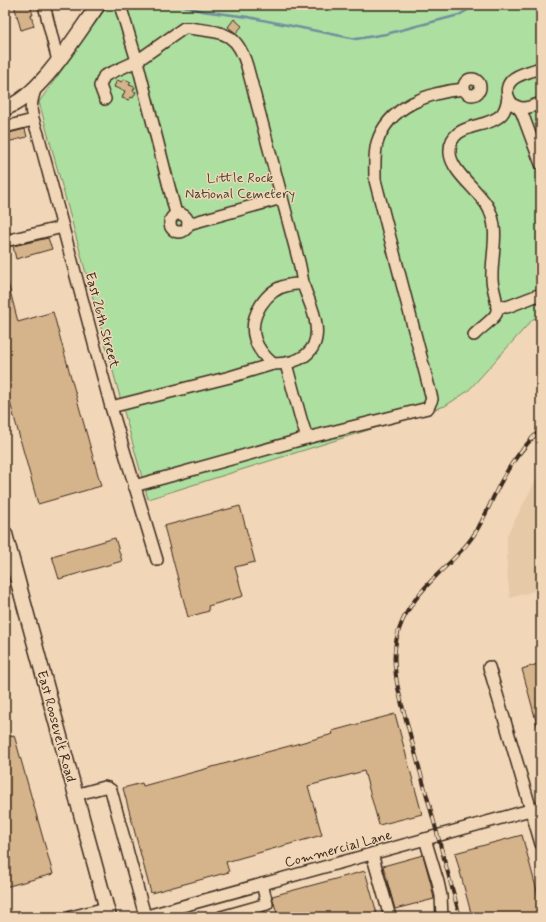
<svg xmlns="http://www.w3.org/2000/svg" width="546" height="922" viewBox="0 0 546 922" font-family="Mynerve,sans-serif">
<rect width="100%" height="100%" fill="#f1d7b8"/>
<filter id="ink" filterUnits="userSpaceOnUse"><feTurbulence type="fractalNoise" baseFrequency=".025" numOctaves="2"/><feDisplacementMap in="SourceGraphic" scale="8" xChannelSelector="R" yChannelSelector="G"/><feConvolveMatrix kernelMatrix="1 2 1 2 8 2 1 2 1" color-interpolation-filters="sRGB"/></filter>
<g filter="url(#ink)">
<path fill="#e6c9a7" d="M 541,474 L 541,589 L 510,598 L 507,571 L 507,535 L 537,478 Z"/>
<path fill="#addfa0" stroke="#74845f" d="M 108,5 L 541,5 L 541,316 L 533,319 L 468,391 L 445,406 L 148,499 L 39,102 Z"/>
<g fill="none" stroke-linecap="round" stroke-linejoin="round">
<path stroke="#6f8f9e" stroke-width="2.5" d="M 181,5 L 202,11 L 248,17 L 356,39 L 386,34 L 459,15 L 476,5"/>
</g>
<g fill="#d6b48b" stroke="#3b2a1e">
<path d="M 14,5 L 30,5 L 33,15 L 31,15 L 34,26 L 21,30 Z"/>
<path d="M 234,19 L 242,26 L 236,33 L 228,27 Z"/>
<path d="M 124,79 L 131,82 L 129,85 L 135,87 L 133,91 L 136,92 L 133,98 L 131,97 L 129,100 L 122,98 L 125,91 L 114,87 L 117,80 L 122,82 Z"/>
<path d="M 25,129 L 27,137 L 7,142 L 5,134 Z"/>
<path d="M 48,238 L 52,249 L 16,259 L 13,246 Z"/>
<path d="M 5,279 L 7,279 L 18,322 L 53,312 L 101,486 L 38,504 L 5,384 Z"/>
<path d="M 240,506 L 255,562 L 235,567 L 243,596 L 208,606 L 209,611 L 188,617 L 164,526 Z"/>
<path d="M 115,538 L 122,561 L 59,579 L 52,556 Z"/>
<path d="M 541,663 L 541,732 L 539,732 L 522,669 Z"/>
<path d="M 395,714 L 422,814 L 379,825 L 364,771 L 308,786 L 322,835 L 226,862 L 229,872 L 151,893 L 123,788 L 142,783 L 143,786 L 333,734 L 332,731 Z"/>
<path d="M 14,735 L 53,874 L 5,887 L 5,738 Z"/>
<path d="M 522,835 L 541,906 L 541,917 L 472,917 L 455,853 Z"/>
<path d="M 423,855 L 431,884 L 434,899 L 395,909 L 383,866 Z"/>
<path d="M 365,871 L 378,917 L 278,917 L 272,896 Z"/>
</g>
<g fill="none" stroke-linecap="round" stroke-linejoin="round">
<defs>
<g id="minor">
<path d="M 44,5 L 58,61"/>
<path d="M 120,5 L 137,61 L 176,214"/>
<path d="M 541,67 C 532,72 519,73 512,80 C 502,89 509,108 523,108 C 529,108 535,105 541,103"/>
<circle cx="472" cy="87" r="8"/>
<path d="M 36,87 C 28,109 31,113 38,134 L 111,407 L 157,560"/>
<path d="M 105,99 L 100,86 L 104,76 L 137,61 L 184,28 L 189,28 C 222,33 236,30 247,66 L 299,262 C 301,270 302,279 304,287 C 308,299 315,312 316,325 C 320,354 298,364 273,364 C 265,357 258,350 255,339 C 248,317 266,289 289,285 C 294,284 299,283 304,285"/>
<path d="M 518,107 L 522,113 L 541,164"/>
<path d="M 5,127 L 33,120"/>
<circle cx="179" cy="223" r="9"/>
<path d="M 188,224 L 282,198"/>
<path d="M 5,241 L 63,227"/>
<path d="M 497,306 L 507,307 L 541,294"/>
<path d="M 474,335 C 479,329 492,321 496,314 C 500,306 492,289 492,279 C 491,256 500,231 489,209 C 481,192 451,172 450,153 C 448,121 488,130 502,114 C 506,109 507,104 508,97"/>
<path d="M 286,364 L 301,419 L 307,438 L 428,408 L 432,399 L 375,180 C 375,168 374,154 377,143 C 388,106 430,92 464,89"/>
<path d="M 111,407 L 230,377 L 273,364"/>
<path d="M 134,486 L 307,438"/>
<path d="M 489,667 L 541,844"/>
<path d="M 75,795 L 104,787 L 108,788 L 111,790 L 145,916"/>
<path d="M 425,839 L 438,882 L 441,896 L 442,917"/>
<path d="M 372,854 L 390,917"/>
<path d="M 71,917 L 106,908"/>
<path d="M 143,917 L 541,807"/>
<path d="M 221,917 L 267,904 L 262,884"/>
</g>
<g id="major">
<path d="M 5,108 C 39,98 77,34 98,5"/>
<path d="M 5,534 L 109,917"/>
</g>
</defs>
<use href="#minor" stroke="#3b2a1e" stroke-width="14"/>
<use href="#major" stroke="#3b2a1e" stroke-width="17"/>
<use href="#minor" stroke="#f1d7b8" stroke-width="11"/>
<use href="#major" stroke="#f1d7b8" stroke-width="14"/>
<defs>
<path id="rail" d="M 460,917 L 402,705 C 400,696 397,686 396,676 C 389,633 407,605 436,576 C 449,563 463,551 473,536 C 485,519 491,500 501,482 C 511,462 525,445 541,429"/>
</defs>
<use href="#rail" stroke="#3b2a1e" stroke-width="4"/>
<use href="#rail" stroke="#f1d7b8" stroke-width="2.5" stroke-dasharray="8" stroke-linecap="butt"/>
</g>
</g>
<g text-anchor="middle" stroke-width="3" stroke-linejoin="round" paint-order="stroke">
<g font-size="14" fill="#4c4532" stroke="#f1d7b8">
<text x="240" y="182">Little Rock<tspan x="240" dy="16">National Cemetery</tspan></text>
</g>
<g font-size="14" fill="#3b2a1e" stroke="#f1d7b8">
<text transform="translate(103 320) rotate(75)" y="5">East 26th Street</text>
<text transform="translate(57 726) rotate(75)" y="5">East Roosevelt Road</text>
<text transform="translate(338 848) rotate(-15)" y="5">Commercial Lane</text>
</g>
</g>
<rect width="546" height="922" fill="none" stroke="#f1d7b8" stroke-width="20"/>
<rect x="10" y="10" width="526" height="902" fill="none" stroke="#3b2a1e" stroke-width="1.5" filter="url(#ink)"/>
</svg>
